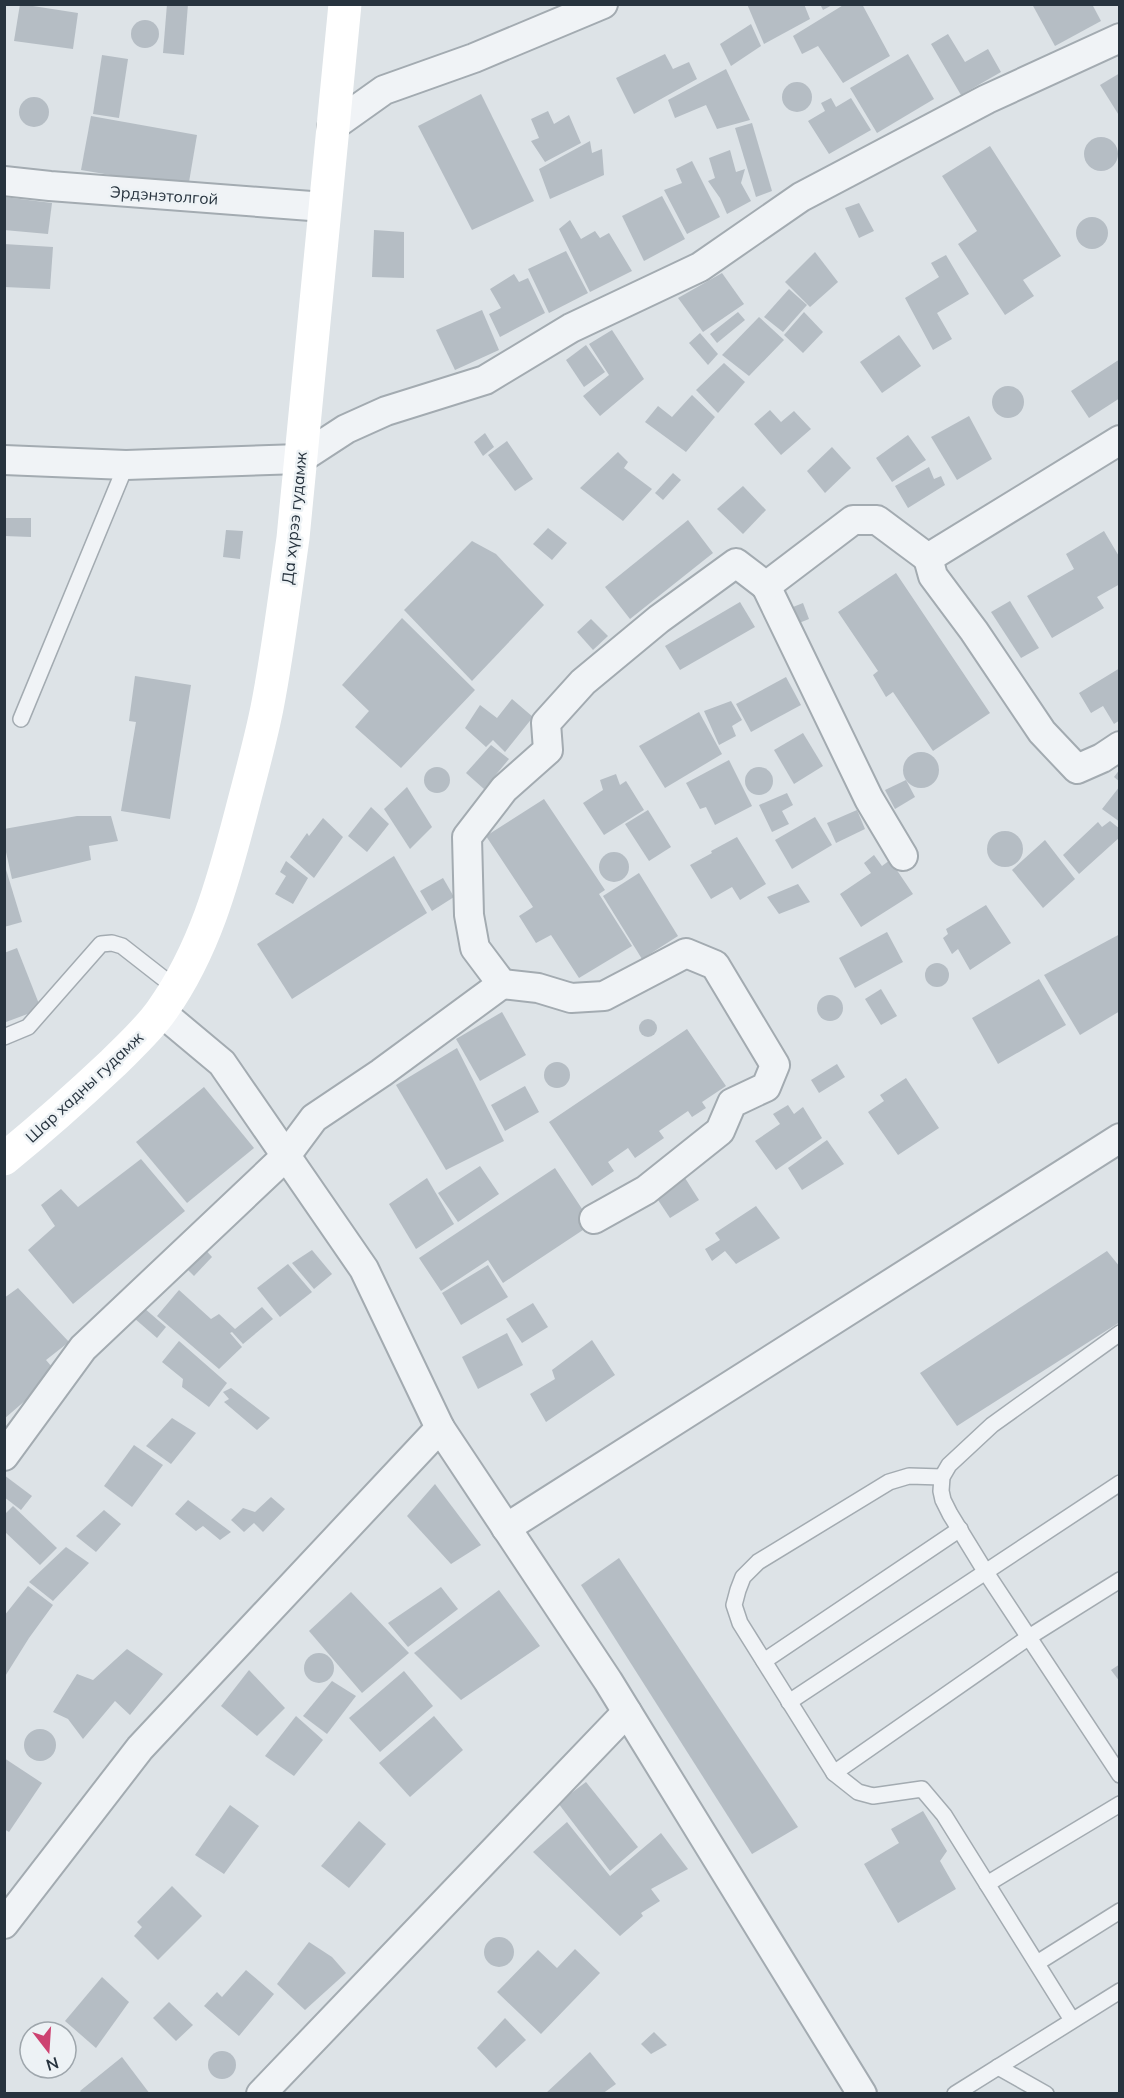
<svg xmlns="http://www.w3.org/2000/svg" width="1124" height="2098" viewBox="0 0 1124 2098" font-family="Mulish,sans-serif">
<rect width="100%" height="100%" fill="#dde3e7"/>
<g fill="#b5bdc4">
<path d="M 20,4 L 78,13 L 73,49 L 14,41 Z"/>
<path d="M 167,4 L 188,4 L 184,55 L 163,53 Z"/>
<path d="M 747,4 L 804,4 L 810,19 L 764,44 Z"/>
<path d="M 820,4 L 834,4 L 823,10 Z"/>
<path d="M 845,4 L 862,4 L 890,56 L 843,83 L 818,46 L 802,54 L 793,36 Z"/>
<path d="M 1032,4 L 1092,4 L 1101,21 L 1055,46 Z"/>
<circle cx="145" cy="34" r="14"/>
<path d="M 751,24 L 761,46 L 731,66 L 720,44 Z"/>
<path d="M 948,34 L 965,62 L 988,49 L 1001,72 L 961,95 L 931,44 Z"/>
<path d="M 665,54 L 673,69 L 689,62 L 697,79 L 634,114 L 616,78 Z"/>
<path d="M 908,54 L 934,99 L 877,133 L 850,88 Z"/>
<path d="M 102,55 L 128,59 L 119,118 L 93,114 Z"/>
<path d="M 726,69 L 750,120 L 717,129 L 706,105 L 675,118 L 668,100 Z"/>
<path d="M 1120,73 L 1120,117 L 1100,85 Z"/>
<circle cx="797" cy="97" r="15"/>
<path d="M 481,94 L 534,201 L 472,230 L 418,126 Z"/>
<circle cx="34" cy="112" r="15"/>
<path d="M 831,98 L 836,107 L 851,98 L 871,130 L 829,154 L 808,121 L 825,111 L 821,103 Z"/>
<path d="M 548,111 L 554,124 L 569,115 L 581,143 L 545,162 L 531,141 L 539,138 L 531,119 Z"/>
<path d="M 91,116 L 197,135 L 188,188 L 81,170 Z"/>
<path d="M 752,123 L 772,191 L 756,197 L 735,128 Z"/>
<circle cx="1101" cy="154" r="17"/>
<path d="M 590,141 L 592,153 L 602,149 L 604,175 L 550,199 L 539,169 Z"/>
<path d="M 990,146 L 1061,256 L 1023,280 L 1034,296 L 1005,315 L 958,244 L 977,231 L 942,176 Z"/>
<path d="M 730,150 L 736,172 L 745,169 L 741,183 L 751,201 L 727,214 L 720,198 L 708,181 L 715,178 L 709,158 Z"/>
<path d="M 692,161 L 720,217 L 687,234 L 664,190 L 682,183 L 676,169 Z"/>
<path d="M 662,196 L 685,239 L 644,261 L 622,216 Z"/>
<path d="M 4,197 L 52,203 L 48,234 L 4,230 Z"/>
<path d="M 859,203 L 874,231 L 859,238 L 845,208 Z"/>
<circle cx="1092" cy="233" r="16"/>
<path d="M 570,220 L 581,239 L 595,231 L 600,238 L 609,233 L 632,271 L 590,292 L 559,229 Z"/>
<path d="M 374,230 L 404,232 L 404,278 L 372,277 Z"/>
<path d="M 4,244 L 53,247 L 50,289 L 4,287 Z"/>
<path d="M 566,251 L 588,293 L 549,313 L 528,269 Z"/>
<path d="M 815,252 L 838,282 L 810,307 L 785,282 Z"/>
<path d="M 946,255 L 969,294 L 937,313 L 952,339 L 933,350 L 905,298 L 939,277 L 931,263 Z"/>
<path d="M 722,273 L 744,304 L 703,332 L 678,298 Z"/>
<path d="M 514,274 L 519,282 L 528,278 L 545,313 L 500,337 L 489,314 L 501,308 L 490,289 Z"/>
<path d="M 789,289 L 807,305 L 783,332 L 764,317 Z"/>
<path d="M 482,310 L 499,350 L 455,370 L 436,330 Z"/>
<path d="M 738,312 L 745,320 L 717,343 L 710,334 Z"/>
<path d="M 804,312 L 823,332 L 803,353 L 784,335 Z"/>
<path d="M 759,317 L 784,340 L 749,376 L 722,355 Z"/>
<path d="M 612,330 L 644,379 L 600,416 L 583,396 L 609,375 L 589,344 Z"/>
<path d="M 700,333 L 718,354 L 708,365 L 689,343 Z"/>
<path d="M 899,335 L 921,366 L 882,393 L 860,362 Z"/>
<path d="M 586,345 L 605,372 L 584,387 L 566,360 Z"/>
<path d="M 1120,359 L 1120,398 L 1089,418 L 1071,391 Z"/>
<path d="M 724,363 L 745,382 L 718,413 L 696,390 Z"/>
<circle cx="1008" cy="402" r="16"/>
<path d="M 692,395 L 715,417 L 686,452 L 645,422 L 658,406 L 672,417 Z"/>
<path d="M 770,410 L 781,422 L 794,411 L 811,429 L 781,455 L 754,424 Z"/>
<path d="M 969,416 L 992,459 L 957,480 L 931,437 Z"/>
<path d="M 485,433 L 494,447 L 483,456 L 474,442 Z"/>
<path d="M 908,435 L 926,460 L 892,482 L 876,458 Z"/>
<path d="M 507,441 L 533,479 L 515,491 L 488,455 Z"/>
<path d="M 832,447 L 851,468 L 825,493 L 807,471 Z"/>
<path d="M 618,452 L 628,462 L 624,468 L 652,489 L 623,521 L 580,488 Z"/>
<path d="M 929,467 L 934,479 L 941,476 L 945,485 L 908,508 L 895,486 Z"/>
<path d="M 673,473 L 681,480 L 663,500 L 655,493 Z"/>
<path d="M 743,486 L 766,510 L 743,534 L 717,509 Z"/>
<path d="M 4,518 L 31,518 L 31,537 L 4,536 Z"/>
<path d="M 688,520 L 713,553 L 630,619 L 605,587 Z"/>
<path d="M 548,528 L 567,543 L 552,560 L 533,544 Z"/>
<path d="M 226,530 L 243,531 L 240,559 L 223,557 Z"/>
<path d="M 1104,531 L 1120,558 L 1120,584 L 1097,597 L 1104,608 L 1052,638 L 1027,596 L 1074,569 L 1066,554 Z"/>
<path d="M 472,541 L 496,554 L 544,605 L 472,681 L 404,610 Z"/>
<path d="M 896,573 L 990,713 L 933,751 L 893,692 L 886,697 L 873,675 L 878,671 L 838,612 Z"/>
<path d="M 1010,601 L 1039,648 L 1021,658 L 991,612 Z"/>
<path d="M 740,602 L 755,627 L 680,670 L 665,646 Z"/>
<path d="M 803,603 L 809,619 L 799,623 L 793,607 Z"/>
<path d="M 402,618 L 475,690 L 401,768 L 355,727 L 369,711 L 342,685 Z"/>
<path d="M 591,619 L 608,636 L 593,650 L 577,632 Z"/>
<path d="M 1120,668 L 1120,720 L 1114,724 L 1103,706 L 1091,713 L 1079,693 Z"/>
<path d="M 135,676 L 191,685 L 170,819 L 121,811 L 136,722 L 129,721 Z"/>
<path d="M 786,677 L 801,705 L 751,732 L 736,704 Z"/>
<path d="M 512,699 L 533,717 L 505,752 L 493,740 L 486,747 L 465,728 L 480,705 L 497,718 Z"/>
<path d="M 731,701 L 742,720 L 732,726 L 736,736 L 719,745 L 704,711 Z"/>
<path d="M 699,712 L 722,754 L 665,788 L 639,746 Z"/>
<path d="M 803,733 L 823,766 L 794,784 L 774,750 Z"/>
<path d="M 491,745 L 509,759 L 484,789 L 466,773 Z"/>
<circle cx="921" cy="770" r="18"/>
<path d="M 729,760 L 752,806 L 715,825 L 706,807 L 700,809 L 686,783 Z"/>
<circle cx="759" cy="781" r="14"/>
<circle cx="437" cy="780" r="13"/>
<path d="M 1120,769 L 1120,782 L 1114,777 Z"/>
<path d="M 616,774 L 620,785 L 626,781 L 644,810 L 604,835 L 583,803 L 603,790 L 600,780 Z"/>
<path d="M 906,780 L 915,797 L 895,809 L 885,790 Z"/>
<path d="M 1120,786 L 1120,822 L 1102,809 Z"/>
<path d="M 407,787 L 432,827 L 410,849 L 384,809 Z"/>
<path d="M 787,793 L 793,805 L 782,811 L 789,824 L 772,832 L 759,805 Z"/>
<path d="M 544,799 L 605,890 L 599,894 L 632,946 L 579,978 L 551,935 L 536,943 L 519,916 L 533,907 L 486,836 Z"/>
<path d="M 371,807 L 389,824 L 367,852 L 348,836 Z"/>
<path d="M 648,810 L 671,847 L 649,861 L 625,824 Z"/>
<path d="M 857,810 L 865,829 L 836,843 L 827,823 Z"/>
<path d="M 77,816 L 111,816 L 118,841 L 89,846 L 91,860 L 12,879 L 4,843 L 4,829 Z"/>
<path d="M 815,817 L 832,845 L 792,869 L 775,840 Z"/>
<path d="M 323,818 L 343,837 L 314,878 L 290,857 L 307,833 L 309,836 Z"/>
<path d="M 1110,821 L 1120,829 L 1120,837 L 1079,874 L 1063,855 L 1098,822 L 1102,827 Z"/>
<circle cx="1005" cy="849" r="18"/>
<path d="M 737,837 L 766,884 L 740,900 L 732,887 L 711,899 L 690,865 L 712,853 L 711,851 Z"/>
<path d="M 1045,840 L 1075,879 L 1043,908 L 1012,870 Z"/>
<circle cx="614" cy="867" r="15"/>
<path d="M 874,855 L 882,866 L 890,860 L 913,894 L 861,927 L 840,894 L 871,873 L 864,863 Z"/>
<path d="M 394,856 L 427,913 L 292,999 L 257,944 Z"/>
<path d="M 286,861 L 308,878 L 293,904 L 275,894 L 286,876 L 280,872 Z"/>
<path d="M 4,863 L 22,922 L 4,927 Z"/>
<path d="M 639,873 L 678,936 L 642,959 L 603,896 Z"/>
<path d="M 443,878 L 454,897 L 432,911 L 420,891 Z"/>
<path d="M 798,884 L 810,902 L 779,914 L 767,897 Z"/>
<path d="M 986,905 L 1011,943 L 970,970 L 958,949 L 952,954 L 943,938 L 948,934 L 946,929 Z"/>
<path d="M 887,932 L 903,962 L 855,988 L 839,958 Z"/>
<path d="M 1120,934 L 1120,1011 L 1080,1035 L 1044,975 Z"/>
<path d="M 17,948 L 41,1009 L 6,1022 L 4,953 Z"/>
<circle cx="937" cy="975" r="12"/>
<path d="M 1039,979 L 1066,1025 L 998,1064 L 972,1018 Z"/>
<path d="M 881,989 L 897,1016 L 881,1025 L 865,999 Z"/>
<circle cx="830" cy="1008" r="13"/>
<path d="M 502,1012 L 526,1055 L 480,1081 L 456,1039 Z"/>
<circle cx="648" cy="1028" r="9"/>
<path d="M 687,1029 L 726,1086 L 702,1102 L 706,1108 L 692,1117 L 688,1111 L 659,1131 L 664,1138 L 635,1158 L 628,1148 L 608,1162 L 614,1171 L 592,1186 L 549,1122 Z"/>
<path d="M 457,1048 L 504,1141 L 446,1170 L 396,1085 Z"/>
<circle cx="557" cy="1075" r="13"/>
<path d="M 837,1064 L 845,1077 L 819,1093 L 811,1080 Z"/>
<path d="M 906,1078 L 939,1128 L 898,1155 L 868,1112 L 884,1101 L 880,1095 Z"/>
<path d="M 525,1086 L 539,1112 L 505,1131 L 491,1105 Z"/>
<path d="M 204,1087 L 254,1148 L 187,1203 L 136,1142 Z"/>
<path d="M 788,1105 L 794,1114 L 803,1107 L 822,1138 L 776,1170 L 755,1141 L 780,1124 L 773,1114 Z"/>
<path d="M 827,1140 L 844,1164 L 802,1190 L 788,1168 Z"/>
<path d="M 141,1159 L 185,1211 L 73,1304 L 28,1250 L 55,1226 L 41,1205 L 61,1189 L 78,1207 Z"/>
<path d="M 480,1166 L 499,1194 L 458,1222 L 438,1193 Z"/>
<path d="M 555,1168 L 592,1224 L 503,1283 L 488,1260 L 441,1291 L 419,1258 Z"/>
<path d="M 427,1178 L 454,1224 L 416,1249 L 389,1204 Z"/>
<path d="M 685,1178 L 699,1200 L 670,1218 L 656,1197 Z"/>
<path d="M 756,1206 L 780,1238 L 736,1264 L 725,1251 L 712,1261 L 705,1249 L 720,1240 L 715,1233 Z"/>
<path d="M 204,1248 L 212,1257 L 194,1276 L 184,1266 Z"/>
<path d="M 312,1250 L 332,1274 L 314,1289 L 292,1263 Z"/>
<path d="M 1107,1251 L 1120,1267 L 1120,1322 L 957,1426 L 920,1373 Z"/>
<path d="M 288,1264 L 312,1292 L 280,1317 L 257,1288 Z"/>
<path d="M 488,1265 L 508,1297 L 461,1325 L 442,1293 Z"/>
<path d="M 18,1288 L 69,1342 L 46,1360 L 57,1373 L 4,1419 L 4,1298 Z"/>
<path d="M 179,1290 L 211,1319 L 219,1314 L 235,1329 L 262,1307 L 273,1319 L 243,1344 L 232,1332 L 230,1333 L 242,1347 L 219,1369 L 157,1316 Z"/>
<path d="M 533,1303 L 548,1327 L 522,1343 L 506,1319 Z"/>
<path d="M 144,1308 L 166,1327 L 157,1338 L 134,1318 Z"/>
<path d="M 507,1333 L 523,1365 L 478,1389 L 462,1357 Z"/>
<path d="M 592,1340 L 615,1375 L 546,1422 L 530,1394 L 555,1379 L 552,1370 Z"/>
<path d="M 179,1341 L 227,1383 L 209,1407 L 182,1387 L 183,1379 L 162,1362 Z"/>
<path d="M 231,1388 L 270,1418 L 257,1430 L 224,1402 L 229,1399 L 223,1392 Z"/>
<path d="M 172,1418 L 196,1433 L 171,1464 L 146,1446 Z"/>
<path d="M 134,1445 L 163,1465 L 132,1507 L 104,1486 Z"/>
<path d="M 4,1475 L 32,1496 L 21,1510 L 4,1497 Z"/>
<path d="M 435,1484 L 481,1545 L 451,1564 L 407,1516 Z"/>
<path d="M 271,1497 L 285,1509 L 263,1532 L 254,1523 L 244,1532 L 231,1520 L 243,1508 L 255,1512 Z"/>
<path d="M 188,1500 L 231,1532 L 220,1540 L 203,1526 L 196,1531 L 175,1514 Z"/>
<path d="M 13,1506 L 57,1548 L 40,1565 L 4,1531 L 4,1515 Z"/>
<path d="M 104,1510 L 121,1524 L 96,1552 L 76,1536 Z"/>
<path d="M 66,1547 L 89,1563 L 53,1601 L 29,1582 Z"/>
<path d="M 619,1558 L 798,1827 L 752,1854 L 581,1585 Z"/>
<path d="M 28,1586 L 53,1605 L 29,1638 L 4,1678 L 4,1616 Z"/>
<path d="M 441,1587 L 458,1609 L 408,1647 L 388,1623 Z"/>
<path d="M 499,1590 L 540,1646 L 461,1700 L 414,1653 Z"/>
<path d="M 351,1592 L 409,1653 L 362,1693 L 309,1631 Z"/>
<path d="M 127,1649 L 163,1674 L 130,1715 L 115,1701 L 83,1739 L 68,1719 L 53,1712 L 77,1674 L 93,1680 Z"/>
<circle cx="319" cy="1668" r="15"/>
<path d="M 1120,1664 L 1120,1682 L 1111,1670 Z"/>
<path d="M 249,1670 L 285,1708 L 257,1736 L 221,1706 Z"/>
<path d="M 404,1671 L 433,1706 L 380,1752 L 349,1718 Z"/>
<path d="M 332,1681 L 356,1696 L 327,1734 L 303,1716 Z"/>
<path d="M 296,1716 L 323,1740 L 294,1776 L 265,1756 Z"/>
<path d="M 434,1716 L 463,1750 L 410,1797 L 379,1763 Z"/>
<circle cx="40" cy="1745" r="16"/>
<path d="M 4,1758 L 42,1783 L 9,1832 L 4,1829 Z"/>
<path d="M 586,1782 L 638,1847 L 610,1871 L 558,1803 Z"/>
<path d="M 230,1805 L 259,1826 L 224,1874 L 195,1855 Z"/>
<path d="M 923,1811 L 947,1851 L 940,1861 L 956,1889 L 898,1923 L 864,1864 L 899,1843 L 891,1829 Z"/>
<path d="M 359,1821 L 386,1844 L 349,1888 L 321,1866 Z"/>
<path d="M 567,1822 L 610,1876 L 661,1833 L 688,1869 L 651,1889 L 660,1901 L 641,1913 L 643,1916 L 620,1936 L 533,1852 Z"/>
<path d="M 172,1886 L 202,1916 L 158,1960 L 134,1936 L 142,1927 L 137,1922 Z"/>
<circle cx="499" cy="1952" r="15"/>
<path d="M 309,1942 L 332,1957 L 346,1973 L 305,2010 L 277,1984 Z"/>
<path d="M 575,1949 L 600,1973 L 541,2034 L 497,1992 L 538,1950 L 557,1968 Z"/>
<path d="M 246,1970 L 274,1994 L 239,2036 L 204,2006 L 217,1992 L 222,1997 Z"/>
<path d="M 102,1977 L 129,2002 L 96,2048 L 65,2021 Z"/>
<path d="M 169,2002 L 193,2025 L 176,2041 L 153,2018 Z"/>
<path d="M 505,2018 L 526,2040 L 496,2068 L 477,2048 Z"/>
<path d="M 654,2032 L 667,2045 L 651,2054 L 641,2044 Z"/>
<circle cx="222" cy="2065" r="14"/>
<path d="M 590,2052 L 616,2084 L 602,2094 L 545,2094 Z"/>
<path d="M 122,2057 L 150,2094 L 82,2094 L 80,2091 Z"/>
</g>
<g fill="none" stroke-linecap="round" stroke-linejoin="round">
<defs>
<g id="service">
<path d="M 21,719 L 126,465"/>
<path d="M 4,1037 L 28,1027 L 101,944 L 112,943 L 122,946 L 177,989"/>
<path d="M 1120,1333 L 992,1425 L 949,1465 L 942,1477 L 941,1491 L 943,1500 L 950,1514 L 985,1571 L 1120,1775"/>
<path d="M 942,1477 L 909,1476 L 889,1482 L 758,1562 L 743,1577 L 738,1590 L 734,1605 L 740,1623 L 834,1773 L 858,1792 L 873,1796 L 922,1789 L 944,1815 L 1072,2020"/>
<path d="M 764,1661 L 960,1529"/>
<path d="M 789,1702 L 1120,1483"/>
<path d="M 834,1773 L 1029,1637 L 1120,1580"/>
<path d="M 987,1884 L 1120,1804"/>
<path d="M 1037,1963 L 1120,1911"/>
<path d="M 998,2067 L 1046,2094"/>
<path d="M 955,2094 L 1120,1991"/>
</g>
<g id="minor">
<path d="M 332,127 L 384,90 L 474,58 L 603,4"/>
<path d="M 4,181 L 50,186 L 324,207"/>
<path d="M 4,460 L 126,465 L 300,459 L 346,429 L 386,411 L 485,380 L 571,328 L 700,267 L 801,197 L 987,99 L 1120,38"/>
<path d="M 928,558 L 933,576 L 974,631 L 1042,732 L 1077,769 L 1102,758 L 1120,746"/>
<path d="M 766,586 L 869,799 L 903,856"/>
<path d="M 502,984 L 538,988 L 571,998 L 604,996 L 686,953 L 715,965 L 775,1065 L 766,1087 L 732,1103 L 720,1131 L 646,1190 L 594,1219"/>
<path d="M 161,1012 L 222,1063 L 364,1269 L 440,1428 L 608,1681 L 862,2094"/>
<path d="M 4,1456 L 83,1348 L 285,1157 L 314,1118 L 381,1073 L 502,984 L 475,948 L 469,915 L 467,837 L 504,789 L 548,750 L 546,723 L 583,682 L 659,619 L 736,563 L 766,586 L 853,520 L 877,520 L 928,558 L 1120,440"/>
<path d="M 506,1528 L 1120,1138"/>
<path d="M 4,1924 L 140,1748 L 440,1428"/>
<path d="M 261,2094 L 627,1712"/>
</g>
</defs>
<use href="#service" stroke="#a3abb1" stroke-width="18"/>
<use href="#minor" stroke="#a3abb1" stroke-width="32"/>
<use href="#service" stroke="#f0f3f6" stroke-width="15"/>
<use href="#minor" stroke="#f0f3f6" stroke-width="28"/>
<path stroke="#fff" stroke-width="33" d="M 4,1159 C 42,1128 78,1096 113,1063 C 130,1046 149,1029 162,1010 C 204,951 223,882 241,813 C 250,778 260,743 267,708 C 278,652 285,594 293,538 L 345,4"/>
</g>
<g text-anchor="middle" stroke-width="5" stroke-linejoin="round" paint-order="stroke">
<g font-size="16" fill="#27333e" stroke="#edf2f5">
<text transform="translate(164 195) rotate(4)" y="6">Эрдэнэтолгой</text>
<text transform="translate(294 518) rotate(-84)" y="6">Да хүрээ гудамж</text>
<text transform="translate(84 1087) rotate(-43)" y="6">Шар хадны гудамж</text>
</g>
</g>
<rect width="1124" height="2098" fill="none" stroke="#27333e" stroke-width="12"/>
<g transform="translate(48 2050) rotate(163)"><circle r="28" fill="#edf2f5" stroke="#9ea6ac" stroke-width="1.5"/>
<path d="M0-4.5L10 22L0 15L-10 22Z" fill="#cd4271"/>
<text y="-9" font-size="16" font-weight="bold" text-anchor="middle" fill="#27333e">N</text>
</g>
</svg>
